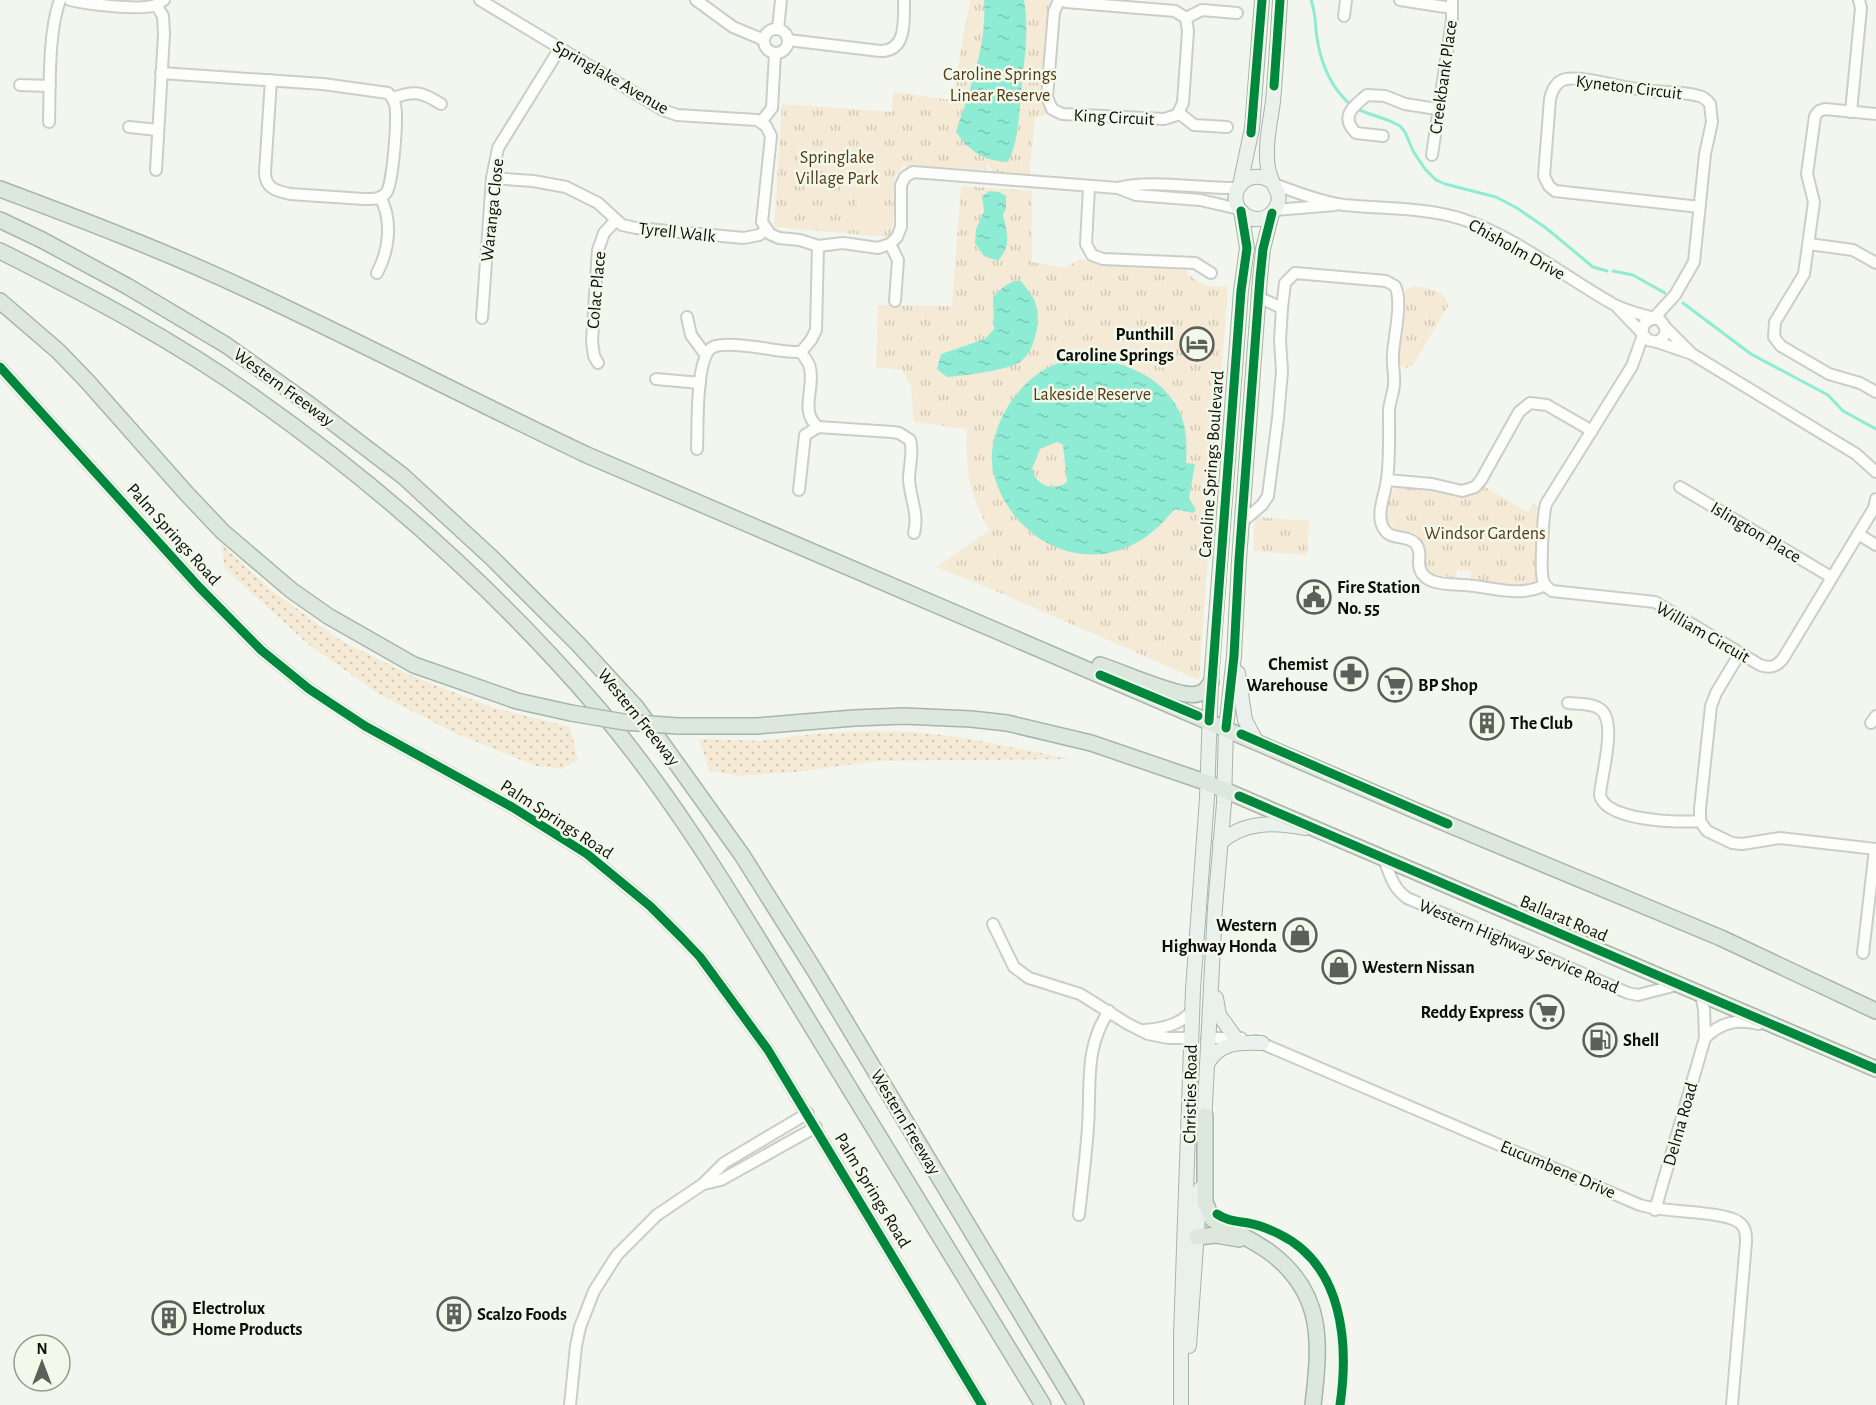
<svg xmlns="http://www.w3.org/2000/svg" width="1876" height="1405" viewBox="0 0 1876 1405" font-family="'Alegreya Sans',sans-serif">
<defs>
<pattern id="grass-dots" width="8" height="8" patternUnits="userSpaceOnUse" patternTransform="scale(1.5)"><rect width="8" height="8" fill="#f5ead6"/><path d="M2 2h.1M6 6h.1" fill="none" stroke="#d1c8b6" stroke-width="1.8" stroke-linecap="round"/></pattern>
<pattern id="park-tufts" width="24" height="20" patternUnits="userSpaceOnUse" patternTransform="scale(1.5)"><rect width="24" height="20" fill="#f5ead6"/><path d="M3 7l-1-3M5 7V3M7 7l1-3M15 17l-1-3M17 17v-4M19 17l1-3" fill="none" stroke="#d1c8b6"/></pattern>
<pattern id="water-ripples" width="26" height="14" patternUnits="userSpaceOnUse" patternTransform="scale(1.5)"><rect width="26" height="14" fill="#8fecd4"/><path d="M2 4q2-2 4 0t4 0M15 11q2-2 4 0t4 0" fill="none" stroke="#7ac9b5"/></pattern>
</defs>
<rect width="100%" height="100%" fill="#f2f6ee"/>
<g fill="url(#grass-dots)">
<path d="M 221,544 L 271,590 L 340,640 L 412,676 L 494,708 L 570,727 L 578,760 L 561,769 L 536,766 L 455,733 L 379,694 L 308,644 L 225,569 Z"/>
<path d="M 866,731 L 913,732 L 960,737 L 1071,759 L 878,761 L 795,772 L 738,776 L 709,770 L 699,739 L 761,741 L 813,734 Z"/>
</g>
<g fill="url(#park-tufts)">
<path d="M 970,0 L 1050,0 L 1042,101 L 1047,114 L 1035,118 L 1029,176 L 994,174 L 987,162 L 988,170 L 903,166 L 894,178 L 893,226 L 889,237 L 774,227 L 782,104 L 892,112 L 893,92 L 952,100 Z"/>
<path d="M 961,186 L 1032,191 L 1032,262 L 1065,268 L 1081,259 L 1099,264 L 1185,270 C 1196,284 1210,289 1228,286 L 1199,680 L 989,588 L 936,567 L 990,530 C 969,498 965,466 967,429 L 914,422 L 911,386 L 902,370 L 876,367 L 878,305 L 952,306 Z"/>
<path d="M 1414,286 C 1428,289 1446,289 1448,306 L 1414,364 L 1406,368 L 1400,365 L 1399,358 L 1403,297 L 1406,290 Z"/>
<path d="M 1400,486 L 1485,487 L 1528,512 L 1533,504 L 1540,508 L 1536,582 C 1520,593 1489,581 1471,579 L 1471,571 L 1457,570 L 1456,578 L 1431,574 C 1419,562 1432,539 1410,532 C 1405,531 1400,531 1395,529 L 1387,520 C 1386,508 1387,492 1400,486 Z"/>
<path d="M 1255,517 L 1309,521 L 1307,555 L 1253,551 Z"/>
</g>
<path fill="#f5ead6" d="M 859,173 L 882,175 L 879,222 L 855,220 Z"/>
<g fill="url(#water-ripples)" fill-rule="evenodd">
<path d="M 984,0 L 1024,0 C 1029,31 1025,53 1022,84 C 1019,110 1020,138 1008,162 C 984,161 970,152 956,132 C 970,89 987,46 984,0 Z"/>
<path d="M 990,191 L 999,192 L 1006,196 L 1006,209 L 1003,214 C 1007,234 1012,244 998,261 L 984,256 L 975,243 L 976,229 L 984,211 L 982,196 Z"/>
<path d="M 1014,281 L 1021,281 C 1026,288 1034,297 1036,305 C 1041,321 1035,352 1020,362 C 1008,370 962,376 947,377 L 937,369 L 941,354 L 985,339 L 994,329 L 993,297 L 1003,287 Z"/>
<path d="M 1094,359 C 1129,363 1165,379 1180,413 C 1187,428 1187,447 1186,463 L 1195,464 L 1189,498 L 1196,510 L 1193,513 L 1175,509 C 1165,520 1155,532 1141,540 C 1083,576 1015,541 995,479 C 982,439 1011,389 1045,369 C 1060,361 1077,359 1094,359 ZM 1057,442 L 1063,445 L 1067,482 C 1054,492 1036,486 1032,469 L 1040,449 Z"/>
</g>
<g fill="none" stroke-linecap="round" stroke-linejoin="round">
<g stroke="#8fecd4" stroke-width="3">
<path d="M 1311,0 C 1316,13 1315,25 1317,38 C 1321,64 1331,88 1351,105"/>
<path d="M 1356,109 L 1390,121 L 1400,126 L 1405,132 L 1413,151 L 1425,169 L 1436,180 L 1445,184 L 1496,197 L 1517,208 L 1546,228 L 1593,267 L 1607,271"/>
<path d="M 1613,271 L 1633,275 L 1665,293"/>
<path d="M 1683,303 L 1751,354 L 1828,395 L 1843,411 L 1876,429"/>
</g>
<defs>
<g id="minor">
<path d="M 70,0 C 88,4 140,11 156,5"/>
<path d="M 480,0 L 663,110 L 677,115 L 757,120 L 766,126 L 771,136 L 762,222 L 770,234 L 779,238 L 800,240 L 818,246 L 843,243 L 878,248 L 890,244 L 897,237 L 901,227 L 901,185 L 905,177 L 913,172 L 1118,188 C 1150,179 1203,189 1238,188"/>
<path d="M 696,0 L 733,27 L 764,40"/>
<path d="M 1059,0 L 1054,12 L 1047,97 L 1052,109 L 1062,114 L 1164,119 L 1177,115 L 1183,103 L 1188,31 L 1186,18"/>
<path d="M 1060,0 L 1066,2 L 1175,11 L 1186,18"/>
<path d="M 1400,0 L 1452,8"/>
<path d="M 1344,16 L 1346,0"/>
<path d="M 1186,18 L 1202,10 L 1237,13"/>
<circle cx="776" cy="41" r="12"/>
<path d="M 778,29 L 781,0"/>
<path d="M 788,40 L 880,51 C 907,52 904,20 904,0"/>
<path d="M 161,73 L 323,84 L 388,93 C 392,97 394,100 395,105 C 398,116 393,185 386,193 C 380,200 372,199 364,199 L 290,194 C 276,191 265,188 265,172 L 271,80"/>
<path d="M 20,85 L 50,86"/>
<path d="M 393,98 C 415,90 422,92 441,104"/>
<path d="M 1851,112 L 1861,8 L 1859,0"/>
<path d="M 1179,113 L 1194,125 L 1227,127"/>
<path d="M 1876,114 L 1825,109 L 1819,111 L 1815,116 L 1807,174 L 1814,202 L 1804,274 L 1775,322 L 1774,337 L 1781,346 L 1829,374 L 1860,383 L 1876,392"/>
<path d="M 49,122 C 50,87 48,32 60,0"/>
<path d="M 761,122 L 772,108 L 775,54"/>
<path d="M 129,127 L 158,130"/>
<path d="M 1383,136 L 1356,133 C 1340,117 1352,107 1367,95 L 1385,96 L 1405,104 L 1437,109"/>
<path d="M 1432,155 L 1452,20 L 1452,0"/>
<path d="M 156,170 L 164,34 L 163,16 L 156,5 L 164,0"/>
<path d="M 492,178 L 533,181 L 566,187 L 598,203 L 622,225 L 636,228 L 744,238 L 759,235 L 766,230"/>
<path d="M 1274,184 C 1296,192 1321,202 1344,205 C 1383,209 1424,207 1462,219 C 1516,237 1563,276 1613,304 C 1628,312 1645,315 1660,320 C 1668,328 1667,337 1657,342 L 1648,340 L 1642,333 L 1644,324 L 1651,319"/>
<path d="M 1089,187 L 1086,244 L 1092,255 L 1103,259 L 1195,263 L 1211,273"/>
<path d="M 1118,188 L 1136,195 L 1200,200 L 1239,209"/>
<path d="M 1275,210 L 1335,205"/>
<path d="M 890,244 L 898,260 L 895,301"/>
<path d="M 1809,244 L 1853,250 L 1876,263"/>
<path d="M 818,246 L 816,330 L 811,340 L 801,352 C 804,357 809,362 810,368 C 815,389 799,411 818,427 L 892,432 L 899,433 L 910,440 C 914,453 909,466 909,479 C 910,498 919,514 914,533"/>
<path d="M 377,273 C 389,251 393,220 380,197"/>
<path d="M 1282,308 L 1285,283 L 1295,273 L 1386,281 L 1395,286 C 1403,301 1394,336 1393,354 C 1392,364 1395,375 1394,385 C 1393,395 1389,403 1389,412 C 1389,435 1390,457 1387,480 C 1385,495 1375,515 1384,529 C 1391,541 1407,534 1416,544 C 1420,550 1420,555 1419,561 C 1418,586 1448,584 1465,585 C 1493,587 1519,598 1545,585"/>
<path d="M 1618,308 L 1642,333"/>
<path d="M 687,317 L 691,335 L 705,354"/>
<path d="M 482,318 L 492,178 L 498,148 L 560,48"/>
<path d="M 1653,319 L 1675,295 L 1694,262 L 1705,154 L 1712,122 L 1710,104 C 1707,100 1704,97 1699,96 C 1682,91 1662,93 1644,90 C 1623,88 1586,76 1566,79 C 1556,81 1552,90 1550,99 L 1544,176 L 1549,186 L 1555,191 L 1700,207"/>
<path d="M 1666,328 L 1690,352"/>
<path d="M 1643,335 L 1632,366 L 1546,504 C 1543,514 1540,571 1543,580 C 1544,585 1548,588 1552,591 L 1655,602 L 1760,665 C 1771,669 1778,666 1784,657 L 1874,508 L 1876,499"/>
<path d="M 1657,342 L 1692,354 L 1856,454 L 1876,472"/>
<path d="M 598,363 L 594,356 L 592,341 L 598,250 L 604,233 L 616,220"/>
<path d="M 0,367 L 199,587 L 261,650 L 309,689 L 365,726 L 512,807 L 587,854 L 650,906 L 682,938 L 700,957 L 768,1050 L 982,1405"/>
<path d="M 656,379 L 700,383"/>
<path d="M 697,449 C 698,429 695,356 713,347 C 722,343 737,345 746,346 C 764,347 782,353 801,352"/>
<path d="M 1387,480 L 1432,484 L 1462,491 L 1475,487 L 1481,480 L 1519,412 L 1530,403 L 1547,405 L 1592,431"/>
<path d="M 1680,487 L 1831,577"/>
<path d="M 799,490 L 805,435 L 818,427"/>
<path d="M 1242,522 L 1262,505 L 1268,496 L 1278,418 L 1282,371 L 1280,340 L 1282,308 L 1258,297"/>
<path d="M 1858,534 L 1876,545"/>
<path d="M 1740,653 L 1716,693 L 1711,706 L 1700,809 L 1700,821 L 1707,831 L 1732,843 L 1742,844 L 1780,838 L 1876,849"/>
<path d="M 1568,703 C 1577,704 1592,703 1600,709 C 1618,721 1601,776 1600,795 C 1605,821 1679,823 1700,821"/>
<path d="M 1871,723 L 1876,716"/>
<path d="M 1384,859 C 1390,875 1393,888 1407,898 L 1628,993 L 1638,995 L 1677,985"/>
<path d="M 993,924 L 1014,967 L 1029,978 L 1080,994 L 1128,1024 L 1148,1034 L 1168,1038 L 1191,1038"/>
<path d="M 1863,953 L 1875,849"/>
<path d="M 1144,1030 C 1162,1029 1182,1025 1193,1009"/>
<path d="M 1207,1038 L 1241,1038"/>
<path d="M 1705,1038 C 1721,1022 1737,1019 1759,1024"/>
<path d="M 1256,1041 L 1640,1205 C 1663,1213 1728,1210 1741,1224 C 1746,1229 1746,1235 1746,1242 L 1732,1405"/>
<path d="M 704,1184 L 721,1180 L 816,1127"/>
<path d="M 1655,1210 L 1705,1038 L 1704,1009 L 1701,995"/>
<path d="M 1079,1215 C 1082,1186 1086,1157 1088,1127 C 1091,1085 1084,1048 1109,1011"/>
<path d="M 570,1405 L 576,1346 L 580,1327 L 594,1291 L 617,1255 L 657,1215 L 703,1184 L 724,1163 L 808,1113"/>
</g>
<g id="major">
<path d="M 1271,181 C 1245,165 1222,198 1245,215 C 1257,224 1274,217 1278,203 C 1281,192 1273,187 1271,178 C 1268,171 1267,163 1267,156 C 1266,137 1271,119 1273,101 C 1276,67 1278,34 1280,0"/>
<path d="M 1240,185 L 1252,128 L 1262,0"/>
<path d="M 1238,673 L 1245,720 L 1256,741"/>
<path d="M 1220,843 C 1243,821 1275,822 1305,828"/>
<path d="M 1216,998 L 1219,1015 L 1235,1037"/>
<path d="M 1207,1064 C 1220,1042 1239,1042 1262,1043"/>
<path d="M 1204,1125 L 1215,908 L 1224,803 L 1226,728 L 1234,656 L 1239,560 L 1260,278 L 1263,249 L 1272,213"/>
<path d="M 1189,1346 L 1200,1189"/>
<path d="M 1181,1405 L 1181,1335 L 1193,989 L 1207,798 L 1211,682 L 1241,291 L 1247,248 L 1241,211"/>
</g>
<g id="highway">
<path d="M 0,189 C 83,220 167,252 248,290 C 362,343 473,401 587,455 L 1421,813 L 1721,938 L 1876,1011"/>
<path d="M 0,220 L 42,240 L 127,286 L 226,345 L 306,402 L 403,476 L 492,558 L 578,644 L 636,707 L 742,855 L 815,971 L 1076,1405"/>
<path d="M 0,251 C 88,295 175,341 255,398 C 380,486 497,591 597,707 C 678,802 741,911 806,1017 C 885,1147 964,1276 1043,1405"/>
<path d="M 0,301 L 58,351 L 87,381 L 186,493 L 223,532 L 291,590 L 328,616 L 414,665 L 517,701 L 571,713"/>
<path d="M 1100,665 C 1120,671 1180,699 1197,694 C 1204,693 1208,688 1211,682"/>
<path d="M 678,726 L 757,726 L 854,718 L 904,716 L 971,719 L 1007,723 L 1091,743 L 1208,783 L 1876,1069"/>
<path d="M 1205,1116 L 1205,1202 L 1212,1219 C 1232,1231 1254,1240 1272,1254 C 1325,1295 1320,1345 1313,1405"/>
<path d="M 1197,1237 L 1216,1235 L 1239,1239"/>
</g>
</defs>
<use href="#minor" stroke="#cbcec8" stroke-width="14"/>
<use href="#major" stroke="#a8b5a9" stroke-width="16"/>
<use href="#highway" stroke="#a8b5a9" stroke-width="18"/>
<use href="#minor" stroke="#fdfefc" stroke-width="10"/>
<use href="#major" stroke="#eaf0eb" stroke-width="14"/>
<use href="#highway" stroke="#dce7de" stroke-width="15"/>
<defs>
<path id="highway-bridge" d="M 571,713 L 624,722 L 678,726"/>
</defs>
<use href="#highway-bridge" stroke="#a8b5a9" stroke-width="18" stroke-linecap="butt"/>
<use href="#highway-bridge" stroke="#dce7de" stroke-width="15"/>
<defs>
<g id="cycleway">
<path d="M 1274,86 L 1280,0"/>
<path d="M 1251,133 L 1262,0"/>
<path d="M 0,367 L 199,587 L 261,650 L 309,689 L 365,726 L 512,807 L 587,854 L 650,906 L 682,938 L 700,957 L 768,1050 L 982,1405"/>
<path d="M 1100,675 L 1198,716"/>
<path d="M 1209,721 L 1241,291 L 1247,248 L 1241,211"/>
<path d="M 1226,728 L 1234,656 L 1239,560 L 1260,278 L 1263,249 L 1272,213"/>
<path d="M 1241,734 L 1448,824"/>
<path d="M 1239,796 L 1876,1069"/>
<path d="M 1217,1214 C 1227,1221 1237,1221 1248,1223 C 1259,1225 1269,1229 1279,1234 C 1343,1265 1349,1343 1340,1405"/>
</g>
</defs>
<use href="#cycleway" stroke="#f3f9ea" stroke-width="13"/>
<use href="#cycleway" stroke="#00873e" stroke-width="9"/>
</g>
<defs>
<symbol id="hotel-ring" viewBox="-11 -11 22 22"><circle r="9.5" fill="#f3f9ea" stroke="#5d605a" stroke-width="1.5"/><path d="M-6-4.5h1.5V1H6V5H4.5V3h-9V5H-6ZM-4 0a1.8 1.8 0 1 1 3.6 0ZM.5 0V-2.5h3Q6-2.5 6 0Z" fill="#5d605a"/></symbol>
<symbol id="civic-ring" viewBox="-11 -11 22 22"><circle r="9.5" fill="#f3f9ea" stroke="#5d605a" stroke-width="1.5"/><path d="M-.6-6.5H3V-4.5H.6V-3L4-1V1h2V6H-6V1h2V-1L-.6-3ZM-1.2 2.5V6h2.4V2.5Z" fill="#5d605a"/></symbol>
<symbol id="pharmacy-ring" viewBox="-11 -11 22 22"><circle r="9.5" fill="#f3f9ea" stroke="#5d605a" stroke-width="1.5"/><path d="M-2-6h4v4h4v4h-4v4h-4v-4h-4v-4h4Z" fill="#5d605a"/></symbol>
<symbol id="supermarket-ring" viewBox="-11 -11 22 22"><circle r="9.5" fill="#f3f9ea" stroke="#5d605a" stroke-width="1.5"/><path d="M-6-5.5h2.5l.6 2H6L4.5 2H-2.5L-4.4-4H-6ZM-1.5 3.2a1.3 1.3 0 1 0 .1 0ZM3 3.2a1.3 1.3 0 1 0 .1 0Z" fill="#5d605a"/></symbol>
<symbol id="building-ring" viewBox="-11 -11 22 22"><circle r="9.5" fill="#f3f9ea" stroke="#5d605a" stroke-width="1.5"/><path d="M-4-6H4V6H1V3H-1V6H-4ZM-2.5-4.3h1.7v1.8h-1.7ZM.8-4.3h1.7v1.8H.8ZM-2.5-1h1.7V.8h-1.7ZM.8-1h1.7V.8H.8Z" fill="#5d605a"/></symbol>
<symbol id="shop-ring" viewBox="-11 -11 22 22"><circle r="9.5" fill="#f3f9ea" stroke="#5d605a" stroke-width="1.5"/><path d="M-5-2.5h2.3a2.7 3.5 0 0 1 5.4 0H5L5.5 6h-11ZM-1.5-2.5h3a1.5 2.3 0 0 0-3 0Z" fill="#5d605a"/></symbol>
<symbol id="fuel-ring" viewBox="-11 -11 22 22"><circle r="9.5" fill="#f3f9ea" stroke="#5d605a" stroke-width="1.5"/><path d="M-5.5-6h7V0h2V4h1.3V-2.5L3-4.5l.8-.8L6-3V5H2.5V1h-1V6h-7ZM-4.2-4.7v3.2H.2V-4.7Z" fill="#5d605a"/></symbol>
</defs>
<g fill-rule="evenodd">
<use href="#hotel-ring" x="1178" y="325" width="38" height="38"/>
<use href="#civic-ring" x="1295" y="578" width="38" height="38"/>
<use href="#pharmacy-ring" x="1332" y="655" width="38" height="38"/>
<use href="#supermarket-ring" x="1376" y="666" width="38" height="38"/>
<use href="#building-ring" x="1468" y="704" width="38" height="38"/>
<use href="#shop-ring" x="1281" y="916" width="38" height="38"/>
<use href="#shop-ring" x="1320" y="948" width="38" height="38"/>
<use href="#supermarket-ring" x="1528" y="993" width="38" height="38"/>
<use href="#fuel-ring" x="1581" y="1021" width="38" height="38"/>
<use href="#building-ring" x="435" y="1295" width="38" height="38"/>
<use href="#building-ring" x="150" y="1299" width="38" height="38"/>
</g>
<g text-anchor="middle" stroke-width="5" stroke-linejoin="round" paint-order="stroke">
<g font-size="18" fill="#533b16" stroke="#f3f9ea">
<text x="1000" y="80">Caroline Springs<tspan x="1000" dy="21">Linear Reserve</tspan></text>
<text x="837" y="163">Springlake<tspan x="837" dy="21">Village Park</tspan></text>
<text x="1092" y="400">Lakeside Reserve</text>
<text x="1485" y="539">Windsor Gardens</text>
</g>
<g font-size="18" fill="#0d0f0a" stroke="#f3f9ea">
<text transform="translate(611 77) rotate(30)" y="6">Springlake Avenue</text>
<text transform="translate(1443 77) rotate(-82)" y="6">Creekbank Place</text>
<text transform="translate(1629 87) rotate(7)" y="6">Kyneton Circuit</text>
<text transform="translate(1114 117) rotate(3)" y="6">King Circuit</text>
<text transform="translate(492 210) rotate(-84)" y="6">Waranga Close</text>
<text transform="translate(677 232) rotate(6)" y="6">Tyrell Walk</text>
<text transform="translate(1517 249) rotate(29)" y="6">Chisholm Drive</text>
<text transform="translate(596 290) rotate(-85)" y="6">Colac Place</text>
<text transform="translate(284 387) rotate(36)" y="6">Western Freeway</text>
<text transform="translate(1211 464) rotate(-86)" y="6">Caroline Springs Boulevard</text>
<text transform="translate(1756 532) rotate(31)" y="6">Islington Place</text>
<text transform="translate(174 534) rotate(48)" y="6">Palm Springs Road</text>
<text transform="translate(1703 632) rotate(30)" y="6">William Circuit</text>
<text transform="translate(639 717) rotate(51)" y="6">Western Freeway</text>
<text transform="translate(557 819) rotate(33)" y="6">Palm Springs Road</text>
<text transform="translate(1564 918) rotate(23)" y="6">Ballarat Road</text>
<text transform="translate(1519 946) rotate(23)" y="6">Western Highway Service Road</text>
<text transform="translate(1190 1094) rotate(-89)" y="6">Christies Road</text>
<text transform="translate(906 1122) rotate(59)" y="6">Western Freeway</text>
<text transform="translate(1680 1124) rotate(-74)" y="6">Delma Road</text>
<text transform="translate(1558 1169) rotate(23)" y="6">Eucumbene Drive</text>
<text transform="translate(873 1190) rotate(59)" y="6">Palm Springs Road</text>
</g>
<g font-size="18" font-weight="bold" fill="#0d0f0a" stroke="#f3f9ea" text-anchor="start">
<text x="1174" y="340" text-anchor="end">Punthill<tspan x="1174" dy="21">Caroline Springs</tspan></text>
<text x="1337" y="593">Fire Station<tspan x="1337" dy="21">No. 55</tspan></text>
<text x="1328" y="670" text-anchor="end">Chemist<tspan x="1328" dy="21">Warehouse</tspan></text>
<text x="1418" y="691">BP Shop</text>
<text x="1510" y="729">The Club</text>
<text x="1277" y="931" text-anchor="end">Western<tspan x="1277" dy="21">Highway Honda</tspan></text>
<text x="1362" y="973">Western Nissan</text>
<text x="1524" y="1018" text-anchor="end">Reddy Express</text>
<text x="1623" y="1046">Shell</text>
<text x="192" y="1314">Electrolux<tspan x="192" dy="21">Home Products</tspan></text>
<text x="477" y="1320">Scalzo Foods</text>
</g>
</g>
<g transform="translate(42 1363)"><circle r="28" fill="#f3f9ea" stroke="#979b90" stroke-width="1.5"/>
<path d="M0-4.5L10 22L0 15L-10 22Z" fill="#5d605a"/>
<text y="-9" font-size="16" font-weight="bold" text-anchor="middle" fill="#0d0f0a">N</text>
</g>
</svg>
